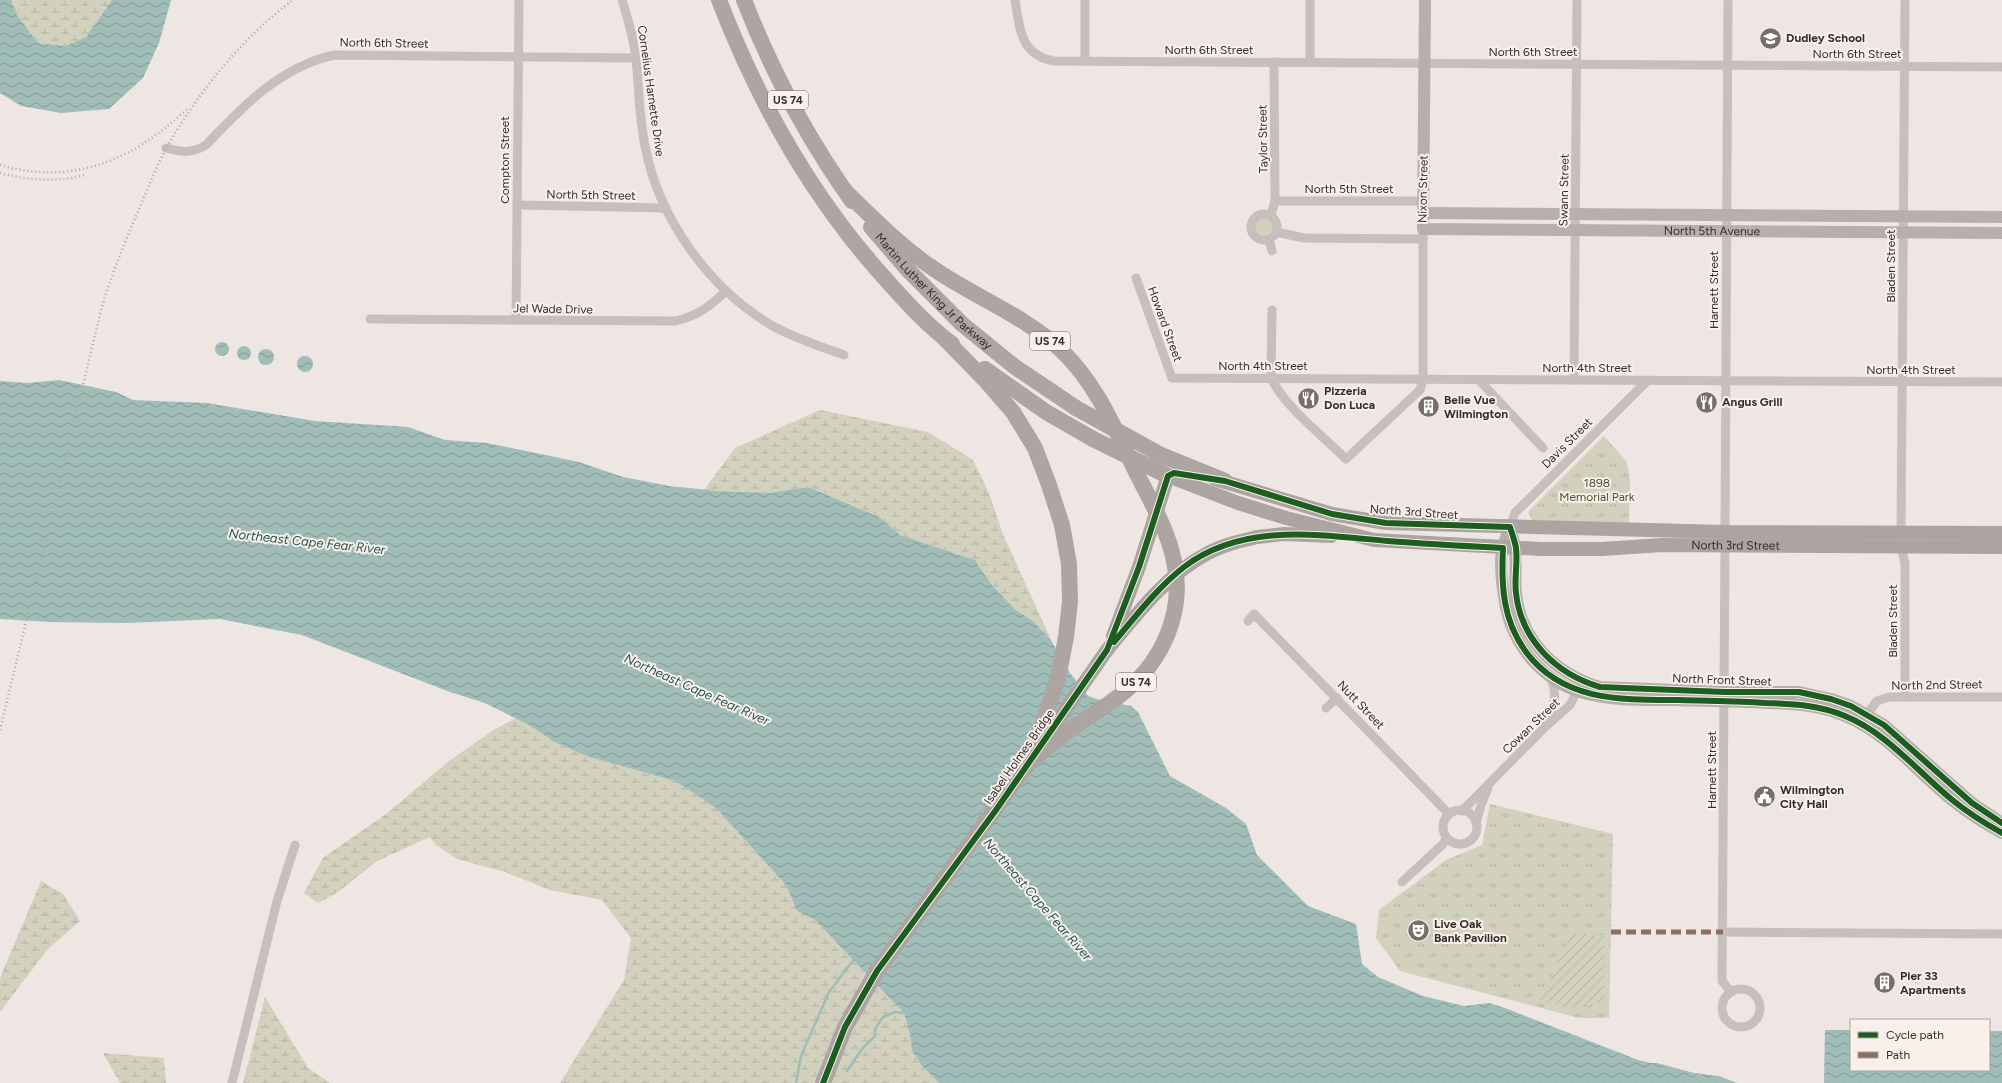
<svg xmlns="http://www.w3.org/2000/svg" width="2002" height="1083" viewBox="0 0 2002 1083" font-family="Figtree,sans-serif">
<defs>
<pattern id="wetland-marsh" width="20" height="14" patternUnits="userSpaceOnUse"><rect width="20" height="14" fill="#d1d1be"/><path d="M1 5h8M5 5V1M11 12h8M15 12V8" fill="none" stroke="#b4b4a3"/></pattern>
<pattern id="park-tufts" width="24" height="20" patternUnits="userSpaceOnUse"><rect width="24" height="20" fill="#d1d1be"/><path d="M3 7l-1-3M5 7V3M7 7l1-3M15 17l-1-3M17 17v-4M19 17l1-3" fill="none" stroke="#b4b4a3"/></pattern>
<pattern id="garden-furrows" width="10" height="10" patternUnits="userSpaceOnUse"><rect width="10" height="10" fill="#d1d1be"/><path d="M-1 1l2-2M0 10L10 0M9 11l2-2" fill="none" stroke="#b4b4a3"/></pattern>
<pattern id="water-waves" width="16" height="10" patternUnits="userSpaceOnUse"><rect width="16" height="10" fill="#a1bdb8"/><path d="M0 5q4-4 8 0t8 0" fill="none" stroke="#849a96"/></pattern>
</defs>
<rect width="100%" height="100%" fill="#ede6e3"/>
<circle fill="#d1d1be" cx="1264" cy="226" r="9"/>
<g fill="url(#wetland-marsh)">
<path d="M 11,0 L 112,0 L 86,37 L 65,46 L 38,43 L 17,15 Z"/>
<path d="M 820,410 L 928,432 L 973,460 L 989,493 L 1002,532 L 1051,640 L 1033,621 L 1016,610 L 1005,599 L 991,584 L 975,560 L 900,535 L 879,517 L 808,487 L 770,493 L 704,490 L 735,448 Z"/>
<path d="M 516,718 L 590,757 L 675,781 L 715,807 L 786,885 L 797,911 L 814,919 L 904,1013 L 910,1035 L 912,1051 L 922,1066 L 939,1083 L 560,1083 L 624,980 L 631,938 L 602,900 L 550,890 L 505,872 L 457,859 L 436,845 L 430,837 L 377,861 L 338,892 L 318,903 L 304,893 L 323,858 L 386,814 L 449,761 L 495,729 Z"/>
<path d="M 41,881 L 63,894 L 80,921 L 47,950 L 0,1012 L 0,978 Z"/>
<path d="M 265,997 L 308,1068 L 330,1083 L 243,1083 Z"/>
<path d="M 103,1053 L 164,1058 L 166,1083 L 120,1083 Z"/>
</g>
<g fill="url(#park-tufts)">
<path d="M 1604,436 L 1627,462 L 1630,480 L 1629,524 L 1532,520 L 1528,512 Z"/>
<path d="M 1490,804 L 1613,834 L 1609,1018 L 1579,1018 L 1400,971 L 1376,938 L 1379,910 L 1446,860 L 1482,845 Z"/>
</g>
<path fill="url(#garden-furrows)" d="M 1572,933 L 1604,935 L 1604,1001 L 1575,1009 L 1540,1000 Z"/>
<g fill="url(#water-waves)">
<path d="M 0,0 L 11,0 L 17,15 L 38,43 L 65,46 L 86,37 L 112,0 L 171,0 L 159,43 L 143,78 L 109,109 L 61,113 L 21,106 L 0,93 Z"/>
<circle cx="222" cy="349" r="7"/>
<circle cx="244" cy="353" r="7"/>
<circle cx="266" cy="357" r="8"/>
<circle cx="305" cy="364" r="8"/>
<path d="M 59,380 L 116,392 L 133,400 L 207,403 L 315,421 L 408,427 L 445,440 L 487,443 L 579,462 L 623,477 L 669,486 L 719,491 L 770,493 L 808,487 L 879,517 L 900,535 L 975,560 L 991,584 L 1005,599 L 1016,610 L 1033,621 L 1051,640 L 1070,673 L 1088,696 L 1103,701 L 1131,706 L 1138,712 L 1170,776 L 1226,808 L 1246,824 L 1257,855 L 1308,906 L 1356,924 L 1362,964 L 1378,977 L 1423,996 L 1464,1006 L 1489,1003 L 1505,1008 L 1638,1060 L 1651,1063 L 1657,1063 L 1694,1073 L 1719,1076 L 1737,1083 L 939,1083 L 922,1066 L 912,1051 L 910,1035 L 904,1013 L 814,919 L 797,911 L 786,885 L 715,807 L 675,781 L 590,757 L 555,742 L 529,725 L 485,703 L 450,692 L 302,635 L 220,619 L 127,623 L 50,622 L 0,619 L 0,381 L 27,383 Z"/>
<path d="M 1825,1030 L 1851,1030 L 1851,1070 L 1989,1070 L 1989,1031 L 2002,1031 L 2002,1083 L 1824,1083 Z"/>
</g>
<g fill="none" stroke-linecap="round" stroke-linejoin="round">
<g stroke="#a1bdb8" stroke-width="2.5">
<path d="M 847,1071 L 862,1049 L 875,1036 L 875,1029 L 883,1017 L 895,1012 L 904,1013"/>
<path d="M 796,1083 L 801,1056 L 829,992 L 855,958"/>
</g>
<g stroke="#c6bfbc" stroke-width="9">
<path d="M 622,0 C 628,19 634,39 636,59 C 639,88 639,117 645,146 C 659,219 708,287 771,325 C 794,338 819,346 844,355"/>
<path d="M 1015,0 C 1020,29 1020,55 1054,61 L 2002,67"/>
<path d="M 1085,0 L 1085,61"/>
<path d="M 1310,62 L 1310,0"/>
<path d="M 166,148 C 182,152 191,154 206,145 C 242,107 280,67 334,55 L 636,58"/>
<path d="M 1275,201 L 1423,201"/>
<path d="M 517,205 L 666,208"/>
<circle cx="1264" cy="227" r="13"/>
<path d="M 1271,215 L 1275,201 L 1274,62"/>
<path d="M 1276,232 L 1304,238 L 1423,239"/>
<path d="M 1269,239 L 1272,251"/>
<path d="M 1136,278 L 1172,378 L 2002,382"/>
<path d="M 1272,310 L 1271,378 C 1284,406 1323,436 1346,459 L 1420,390 L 1423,379 L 1423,229"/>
<path d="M 370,319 L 676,321 C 699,315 709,307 726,291"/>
<path d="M 516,320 L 519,0"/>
<path d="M 1478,379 L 1543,448"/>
<path d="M 1574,380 L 1577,0"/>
<path d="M 1510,527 L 1515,513 L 1648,380"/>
<path d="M 1725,532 L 1728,0"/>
<path d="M 1901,533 L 1905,0"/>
<path d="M 1725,545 L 1722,981 L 1731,992"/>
<path d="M 1901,546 L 1905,563 L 1905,697"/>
<path d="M 1248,621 L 1254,614 L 1449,814"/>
<path d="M 1326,708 L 1337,698"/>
<path d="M 1863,720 L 1877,701 L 1889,697 L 2002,697"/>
<path d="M 1546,724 C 1555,709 1557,693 1551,678"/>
<circle cx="1460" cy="827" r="17"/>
<path d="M 1462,811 L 1543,729 L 1570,705 L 1579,687"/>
<path d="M 1476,823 L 1481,805 L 1488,788"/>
<path d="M 1402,882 L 1443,844 L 1446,838"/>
<path d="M 1723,932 L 2002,934"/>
<circle cx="1741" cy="1008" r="19"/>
<path d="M 232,1083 L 277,901 L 295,845"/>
</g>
<g stroke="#b7afac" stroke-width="12">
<path id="s1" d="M 1425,0 L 1423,229 L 2002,233"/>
<path d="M 1423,213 L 2002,217"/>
<path d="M 1510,527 C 1508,533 1505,540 1503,546 C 1498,565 1504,606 1511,625 C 1522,654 1547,681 1577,691 C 1608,701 1642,700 1673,700 C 1706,701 1738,701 1770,703 C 1796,704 1820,705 1845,716 C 1887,733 1917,772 1952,800 C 1968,813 1984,823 2002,833"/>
<path d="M 1513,538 C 1518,556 1514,575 1516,593 C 1520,640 1556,674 1600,687 L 1724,692 L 1799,692 L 1831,699 L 1851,706 L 1884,725 L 1972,803 L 2002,823"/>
</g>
<g stroke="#aba4a1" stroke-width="14">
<path id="s2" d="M 1168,476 L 1238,503 L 1286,518 L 1374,540 L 1541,549 L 1602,549 L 1662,545 L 2002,547"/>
<path d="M 1215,479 L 1332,514 L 1386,523 L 1725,532 L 2002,533"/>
<path d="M 1257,537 L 1284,534 L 1331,536"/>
<path d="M 1036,752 L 1107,650"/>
</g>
<g stroke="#aca5a2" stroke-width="16">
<path d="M 719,0 C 759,104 813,200 889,283 C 909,305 928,326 952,344"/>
<path d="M 744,0 C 772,72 807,138 852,201"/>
<path d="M 846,192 C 875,220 903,249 937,271 C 977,298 1025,316 1061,350 C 1096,383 1115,429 1136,472 C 1150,500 1168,530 1174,561 C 1185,611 1163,661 1124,692 C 1107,707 1085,718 1067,732 C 1054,741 1043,752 1030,761"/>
<path id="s3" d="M 871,227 L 908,270 L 962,324 L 1015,367 L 1076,408"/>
<path d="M 985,369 L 1046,412 L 1093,439"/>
<path d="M 823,1083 L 845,1027 L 877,971 L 1030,761 L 1058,678 L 1066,637 L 1070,601 L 1069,564 L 1062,525 L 1049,485 L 1035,448 L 1013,412 L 986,381 L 944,338"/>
</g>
<g stroke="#aea8a6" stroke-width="2.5" stroke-dasharray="1 3" stroke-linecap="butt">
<path d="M 0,165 C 74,186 133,160 187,109"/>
<path d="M 0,173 C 28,180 56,183 84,175"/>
<path d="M 0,730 L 101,310 C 110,278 123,247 136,216 C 146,193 155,169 167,147 C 199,91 242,38 293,0"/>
</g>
<g stroke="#aba4a1" stroke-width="14">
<path d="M 1113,636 L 1139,567 L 1168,476"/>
<path d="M 1107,650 C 1137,614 1166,575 1208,553 C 1223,545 1240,541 1257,537"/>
</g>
<g stroke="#aca5a2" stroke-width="16">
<path d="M 1076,408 L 1161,455 L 1225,481"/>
<path d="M 1093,439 L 1168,476"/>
</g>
<path stroke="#8d6e63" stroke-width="5" stroke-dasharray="10 5" stroke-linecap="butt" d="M 1611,932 L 1723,932"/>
<defs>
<g id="cycleway">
<path d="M 1114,642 C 1136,616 1157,588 1184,567 C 1243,522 1320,535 1387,541 C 1426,544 1464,546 1503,548 C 1502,566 1502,584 1505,602 C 1508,620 1515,637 1526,652 C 1563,702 1623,700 1679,700 C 1708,701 1737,701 1766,703 C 1794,704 1819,705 1845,716 C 1887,733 1917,771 1951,799 C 1967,812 1984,823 2002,833"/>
<path d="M 823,1083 L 845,1027 L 877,971 L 996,810 L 1107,650 L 1139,567 L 1168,476 L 1174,473 L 1225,481 L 1332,514 L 1386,523 L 1510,527 C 1512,534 1515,541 1516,548 C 1518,562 1514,578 1516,593 C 1521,640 1556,674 1600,687 L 1724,692 L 1799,692 L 1831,699 L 1851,706 L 1884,725 L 1972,803 L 2002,823"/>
</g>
</defs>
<use href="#cycleway" stroke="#f9f0eb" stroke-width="8"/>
<use href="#cycleway" stroke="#1b5e20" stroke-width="6"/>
</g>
<defs>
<symbol id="school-disc" viewBox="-11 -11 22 22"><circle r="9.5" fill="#776d6b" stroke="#f9f0eb"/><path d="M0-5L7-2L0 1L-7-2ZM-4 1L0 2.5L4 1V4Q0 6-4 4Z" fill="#fff"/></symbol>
<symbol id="restaurant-disc" viewBox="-11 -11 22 22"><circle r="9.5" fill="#776d6b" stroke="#f9f0eb"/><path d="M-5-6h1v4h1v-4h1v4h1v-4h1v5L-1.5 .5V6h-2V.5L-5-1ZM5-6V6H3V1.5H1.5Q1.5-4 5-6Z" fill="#fff"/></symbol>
<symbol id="building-disc" viewBox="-11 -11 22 22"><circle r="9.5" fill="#776d6b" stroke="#f9f0eb"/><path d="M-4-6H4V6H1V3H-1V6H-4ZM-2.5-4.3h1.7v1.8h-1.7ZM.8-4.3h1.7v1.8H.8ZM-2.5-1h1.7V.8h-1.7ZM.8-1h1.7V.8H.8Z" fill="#fff"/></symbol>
<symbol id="civic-disc" viewBox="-11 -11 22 22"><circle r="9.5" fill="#776d6b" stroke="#f9f0eb"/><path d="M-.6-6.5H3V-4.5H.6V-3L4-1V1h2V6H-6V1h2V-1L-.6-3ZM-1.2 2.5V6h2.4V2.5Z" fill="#fff"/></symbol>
<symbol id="theatre-disc" viewBox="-11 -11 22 22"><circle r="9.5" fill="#776d6b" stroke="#f9f0eb"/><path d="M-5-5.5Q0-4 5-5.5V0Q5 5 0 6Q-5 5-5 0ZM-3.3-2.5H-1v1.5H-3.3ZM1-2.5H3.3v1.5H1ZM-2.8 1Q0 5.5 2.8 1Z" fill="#fff"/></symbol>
</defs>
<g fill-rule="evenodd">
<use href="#school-disc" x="1758" y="26" width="25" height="25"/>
<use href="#restaurant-disc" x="1296" y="386" width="25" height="25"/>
<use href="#restaurant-disc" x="1694" y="390" width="25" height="25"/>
<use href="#building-disc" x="1416" y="394" width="25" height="25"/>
<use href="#civic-disc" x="1752" y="784" width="25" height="25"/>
<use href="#theatre-disc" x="1406" y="918" width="25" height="25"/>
<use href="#building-disc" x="1872" y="970" width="25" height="25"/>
</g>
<g text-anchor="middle" stroke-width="4" stroke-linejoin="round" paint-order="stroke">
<g fill="#f9f0eb" stroke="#716764" stroke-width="1">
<rect x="768" y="91" width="40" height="18" rx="3"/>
<rect x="1030" y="332" width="40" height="18" rx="3"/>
<rect x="1116" y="673" width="40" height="18" rx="3"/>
</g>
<g font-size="11" font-weight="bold" fill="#372c2a">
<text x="788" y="104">US 74</text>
<text x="1050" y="345">US 74</text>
<text x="1136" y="686">US 74</text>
</g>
<g font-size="12" font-weight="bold" fill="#372c2a" stroke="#f9f0eb" text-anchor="start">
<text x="1786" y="42">Dudley School</text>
<text x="1324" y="395">Pizzeria<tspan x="1324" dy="14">Don Luca</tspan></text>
<text x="1444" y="404">Belle Vue<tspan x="1444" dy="14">Wilmington</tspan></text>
<text x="1722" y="406">Angus Grill</text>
<text x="1780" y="794">Wilmington<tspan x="1780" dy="14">City Hall</tspan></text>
<text x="1434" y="928">Live Oak<tspan x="1434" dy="14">Bank Pavilion</tspan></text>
<text x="1900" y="980">Pier 33<tspan x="1900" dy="14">Apartments</tspan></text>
</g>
<g font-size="12" fill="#372c2a" stroke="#f9f0eb">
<text transform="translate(384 43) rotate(1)" y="4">North 6th Street</text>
<text x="1209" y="54">North 6th Street</text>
<text x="1533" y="56">North 6th Street</text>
<text x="1857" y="58">North 6th Street</text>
<text transform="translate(651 91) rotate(82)" y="4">Cornelius Harnette Drive</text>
<text transform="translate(1263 139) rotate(-91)" y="4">Taylor Street</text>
<text transform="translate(505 160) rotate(-90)" y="4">Compton Street</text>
<text x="1349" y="193">North 5th Street</text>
<text transform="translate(1423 189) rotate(-89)" y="4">Nixon Street</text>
<text transform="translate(1564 190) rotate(-89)" y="4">Swann Street</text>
<text transform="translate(591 195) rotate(1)" y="4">North 5th Street</text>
<text dy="4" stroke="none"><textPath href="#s1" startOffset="518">North 5th Avenue</textPath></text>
<text transform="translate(1891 266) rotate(-90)" y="4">Bladen Street</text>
<text transform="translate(1714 290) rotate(-90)" y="4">Harnett Street</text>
<text dy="4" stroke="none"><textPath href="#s3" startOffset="90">Martin Luther King Jr Parkway</textPath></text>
<text transform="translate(553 309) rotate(1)" y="4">Jel Wade Drive</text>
<text transform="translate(1165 324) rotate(70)" y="4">Howard Street</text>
<text x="1263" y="370">North 4th Street</text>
<text x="1587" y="372">North 4th Street</text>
<text x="1911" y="374">North 4th Street</text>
<text transform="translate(1567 443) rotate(-45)" y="4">Davis Street</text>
<text transform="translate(1414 512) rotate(4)" y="4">North 3rd Street</text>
<text dy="4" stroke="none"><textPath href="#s2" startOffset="578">North 3rd Street</textPath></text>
<text transform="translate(1893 621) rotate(-90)" y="4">Bladen Street</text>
<text transform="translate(1722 680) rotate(2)" y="4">North Front Street</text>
<text transform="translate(1937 685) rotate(-1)" y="4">North 2nd Street</text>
<text transform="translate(1361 705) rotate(46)" y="4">Nutt Street</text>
<text transform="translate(1531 726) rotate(-44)" y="4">Cowan Street</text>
<text transform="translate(1019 757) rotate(-55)" y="4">Isabel Holmes Bridge</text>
<text transform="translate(1712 770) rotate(-90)" y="4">Harnett Street</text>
</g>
<g font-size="12" fill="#4c5330" stroke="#f9f0eb">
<text x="1597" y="487">1898<tspan x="1597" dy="14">Memorial Park</tspan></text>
</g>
<g font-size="13" font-style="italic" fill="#23554f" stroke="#f9f0eb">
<text transform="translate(307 541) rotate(6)" y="5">Northeast Cape Fear River</text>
<text transform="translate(697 689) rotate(24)" y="5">Northeast Cape Fear River</text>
<text transform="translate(1038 899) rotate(49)" y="5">Northeast Cape Fear River</text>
</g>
</g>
<rect x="1850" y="1019" width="140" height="52" fill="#f9f0eb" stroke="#aba29e"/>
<rect x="1858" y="1032" width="20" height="6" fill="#1b5e20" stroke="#aba29e"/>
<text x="1886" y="1039" font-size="12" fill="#372c2a">Cycle path</text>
<rect x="1858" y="1052" width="20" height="6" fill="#8d6e63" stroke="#aba29e"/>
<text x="1886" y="1059" font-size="12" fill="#372c2a">Path</text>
</svg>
